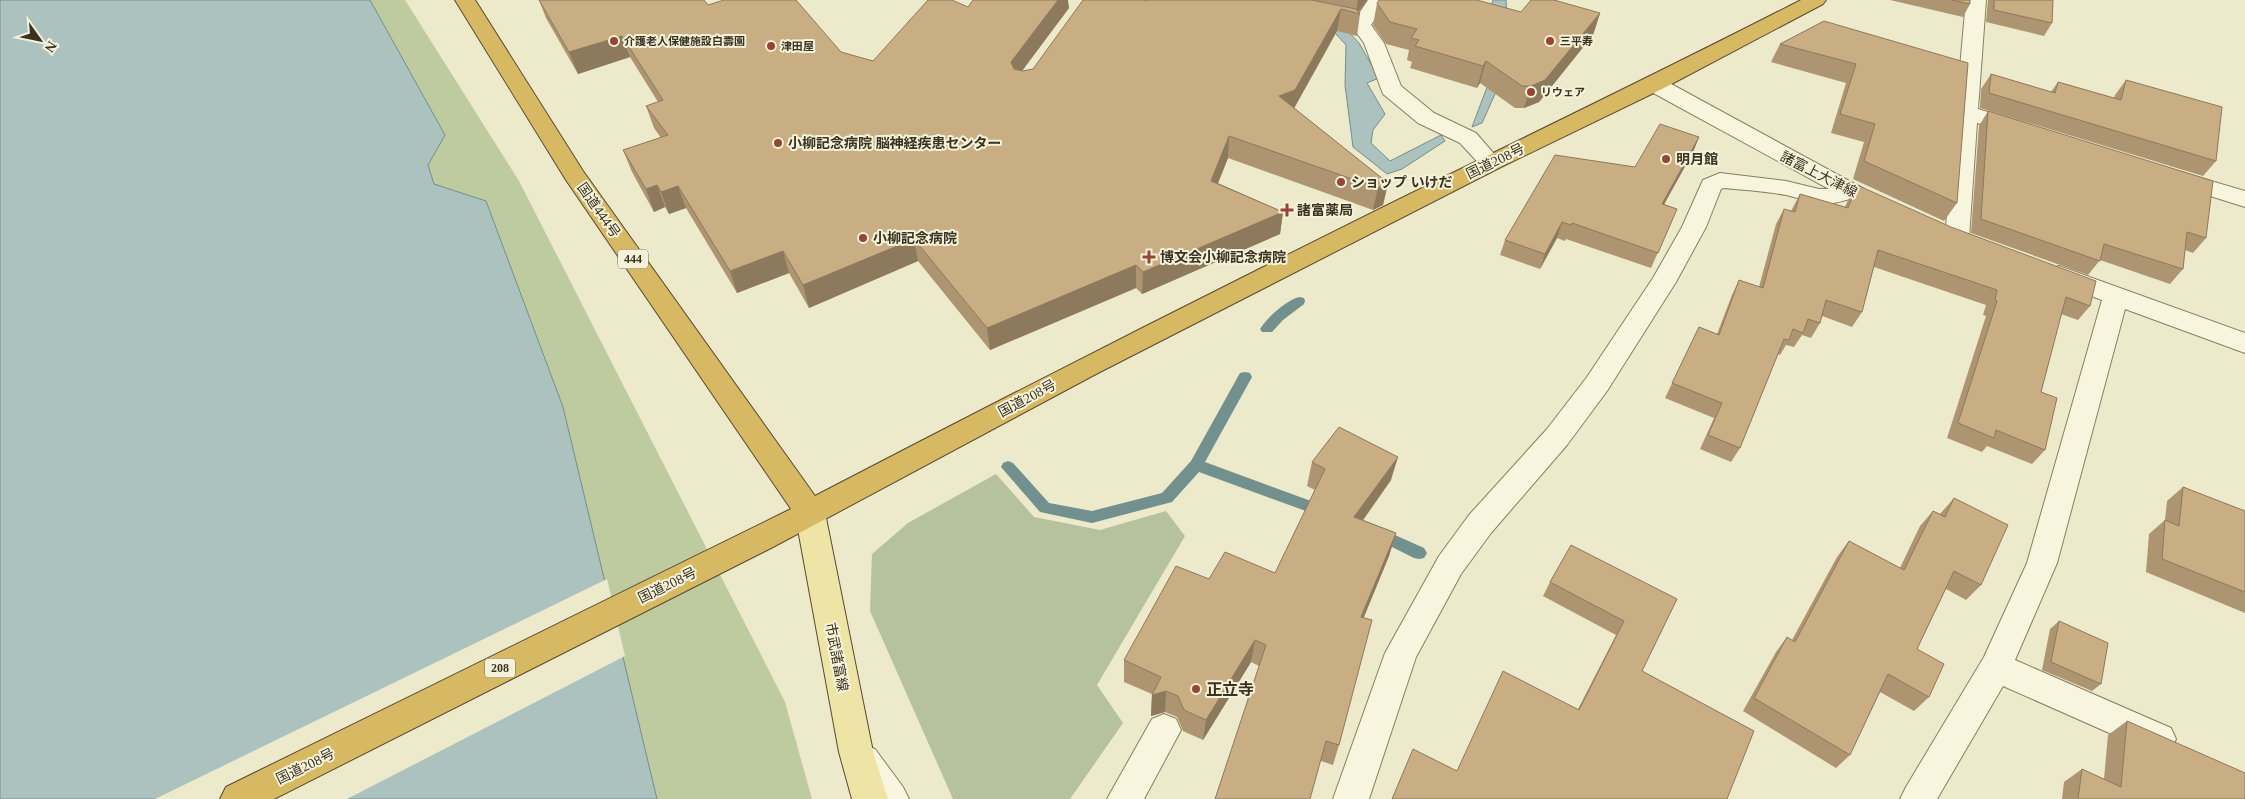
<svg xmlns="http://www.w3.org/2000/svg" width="2245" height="799" viewBox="0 0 2245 799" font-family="'Times New Roman','Noto Sans JP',serif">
<rect width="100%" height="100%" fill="#ede9cb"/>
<path fill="#bdcb9f" d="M 342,0 L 405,0 L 519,181 L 785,702 L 812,799 L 588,799 L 380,205 Z"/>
<path fill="#b6c19d" d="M 996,474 L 1034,517 L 1100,530 L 1166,511 L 1185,536 L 1097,685 L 1123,723 L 1070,799 L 953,799 L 870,611 L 872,554 L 908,523 Z"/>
<g fill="#abc2bf" stroke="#72908e">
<path d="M 0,0 L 370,0 L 445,135 L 428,165 L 434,184 L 486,201 L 563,407 L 657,799 L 0,799 Z"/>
<path d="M 1493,0 L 1506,0 L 1509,63 L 1482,123 L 1472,127 L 1495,66 L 1488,17 Z"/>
<path d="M 1324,21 L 1346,29 L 1359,43 L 1379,78 L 1367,83 L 1385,114 L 1373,130 L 1371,143 L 1390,161 L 1441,135 L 1445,141 L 1402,169 L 1387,174 L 1353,147 L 1345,85 L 1346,45 Z"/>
</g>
<path fill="#ede9cb" d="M 607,579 L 625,656 L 347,799 L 155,799 Z"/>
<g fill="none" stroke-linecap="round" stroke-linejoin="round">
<g fill="#72908e" fill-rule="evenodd">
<path d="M 1299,297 L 1304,298 L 1305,301 L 1304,304 L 1283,320 L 1272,332 L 1262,332 L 1260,329 C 1268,317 1285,301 1299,297 Z"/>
<path d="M 1245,372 L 1250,373 L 1252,377 L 1205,462 L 1330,508 L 1332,512 L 1330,516 L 1325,518 L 1199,472 L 1172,502 L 1092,523 L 1040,512 L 1001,467 L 1003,463 L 1008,461 L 1013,463 L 1049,503 L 1092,511 L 1162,493 L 1191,461 L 1240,373 Z"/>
<path d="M 1377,527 L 1424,548 L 1427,553 L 1424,558 L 1419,559 L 1414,558 L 1372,537 L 1369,533 L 1372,529 Z"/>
</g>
<defs>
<g id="minor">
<path d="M 1368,0 L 1388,0 L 1371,25 L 1384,43 L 1401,86 L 1434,113 L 1476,133 L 1502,163 L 1499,168 L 1491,170 L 1483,168 L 1460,143 L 1418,123 L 1383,94 L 1364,43 L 1354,29 L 1316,19 L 1313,15 L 1316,11 L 1323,9 L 1356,18 Z"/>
<path d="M 1966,0 L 1986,0 L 1978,109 L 2027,124 L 2030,129 L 2027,134 L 2019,136 L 1977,123 L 1969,238 L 1966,244 L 1957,246 L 1948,244 L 1945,238 Z"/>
<path d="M 1654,78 L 1662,79 L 1864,189 L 1868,194 L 1864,199 C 1858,201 1851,198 1846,200 C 1819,208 1811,201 1786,195 C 1765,191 1744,190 1724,188 L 1721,189 L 1706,227 L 1676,282 L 1607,391 L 1567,445 L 1491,533 L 1461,574 L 1416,657 L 1369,799 L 1333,799 L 1385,653 L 1439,556 L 1469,515 L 1547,429 L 1587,377 L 1653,278 L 1682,227 L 1703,180 L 1720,173 L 1786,181 L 1819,189 L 1829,189 L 1646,89 L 1643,84 L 1646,79 Z"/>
<path d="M 2177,171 L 2245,191 L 2245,207 L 2169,183 L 2165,178 L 2169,173 Z"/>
<path d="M 2059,266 L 2245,333 L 2245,353 L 2125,309 L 2057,563 L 2015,660 L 2171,728 L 2176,739 L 2171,750 L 2159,755 L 2003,686 L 1937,799 L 1900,799 L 1906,787 L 1984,657 L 2027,563 L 2102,300 L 2050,281 L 2046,275 L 2050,269 Z"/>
<path d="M 1164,714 L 1176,719 L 1181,730 L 1144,799 L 1107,799 L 1152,719 Z"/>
<path d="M 863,745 L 875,749 L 903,787 L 909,799 L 870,799 L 851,773 L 846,761 L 851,749 Z"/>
</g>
<path id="major" d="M 810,501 L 821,504 L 825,513 L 873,752 L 888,799 L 852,799 L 839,752 L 795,513 L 799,504 Z"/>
<path id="highway" d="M 455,0 L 475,0 L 583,171 L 815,496 C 1036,381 1259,268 1483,158 C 1589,106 1696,54 1801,0 L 1826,0 L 1823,4 L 1662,89 L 1499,168 L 1096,374 L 773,547 L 274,799 L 220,799 L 226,787 L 791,509 L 566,180 Z"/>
</defs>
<use href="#minor" stroke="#897e60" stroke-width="2"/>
<use href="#major" stroke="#584b33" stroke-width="2"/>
<use href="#highway" stroke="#584b33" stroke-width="2"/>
<use href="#minor" fill="#f8f5de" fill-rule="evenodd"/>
<use href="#major" fill="#ede4a6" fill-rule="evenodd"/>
<use href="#highway" fill="#d6b962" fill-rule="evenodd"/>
</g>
<g fill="#ad9571">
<path d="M 539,0 L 708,5 L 841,52 L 873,61 L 968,7 L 1069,8 L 1022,71 L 1033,69 L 1149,0 L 1367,0 L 1358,12 L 1360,14 L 1357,36 L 1337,31 L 1294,108 L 1388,183 L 1383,205 L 1373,210 L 1228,158 L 1218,183 L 1283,212 L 1280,234 L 1142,294 L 1136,288 L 990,350 L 918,261 L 809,308 L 789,273 L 737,293 L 686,208 L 669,214 L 665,207 L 654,212 L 632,172 L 623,150 L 661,138 L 654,128 L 646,106 L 658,102 L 630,57 L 578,74 L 546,18 Z"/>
<path d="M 1890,0 L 1970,0 L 1970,4 L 1963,17 Z"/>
<path d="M 1988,0 L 2053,0 L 2052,23 L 2044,36 L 1986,22 Z"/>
<path d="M 1377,3 L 1521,12 L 1600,13 L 1593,35 L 1539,102 L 1524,108 L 1515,108 L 1480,83 L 1477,88 L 1410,68 L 1412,62 L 1407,60 L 1409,50 L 1386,44 L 1373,25 Z"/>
<path d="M 1824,21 L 1957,203 L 1944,221 L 1853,179 L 1864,142 L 1831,133 L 1846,83 L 1771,62 L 1780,44 Z"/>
<path d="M 1991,74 L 2051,92 L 2058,82 L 2114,98 L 2115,95 L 2126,80 L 2216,161 L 2203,176 L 1980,108 L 1981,89 Z"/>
<path d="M 1988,111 L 2206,238 L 2193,253 L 2185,250 L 2183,269 L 2170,284 L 2100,260 L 2088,275 L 1971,233 L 1979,126 Z"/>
<path d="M 1699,137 L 1693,152 L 1664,204 L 1677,209 L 1651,268 L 1566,239 L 1565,241 L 1557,238 L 1540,269 L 1500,255 L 1505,240 L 1635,167 Z"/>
<path d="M 1857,185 L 2090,306 L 2078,320 L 2061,314 L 2041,392 L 2045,450 L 2032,464 L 1987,446 L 1982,452 L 1947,438 L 1986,316 L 1983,315 L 1986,305 L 1874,267 L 1862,312 L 1852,327 L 1822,316 L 1820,323 L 1811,338 L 1802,335 L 1794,347 L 1786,345 L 1780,355 L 1778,354 L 1740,448 L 1731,462 L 1700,449 L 1714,418 L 1665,398 L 1699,327 L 1717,334 L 1732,295 L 1739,280 L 1759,287 L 1776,224 L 1784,209 L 1791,211 L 1800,194 L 1845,207 L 1848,200 Z"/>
<path d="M 1312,462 L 1391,480 L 1363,520 L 1396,533 L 1389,556 L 1363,618 L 1339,745 L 1333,765 L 1321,761 L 1259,666 L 1251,662 L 1203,740 L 1183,731 L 1177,717 L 1165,712 L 1151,716 L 1152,694 L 1124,682 L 1124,660 L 1209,579 L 1275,573 L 1315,490 L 1307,486 Z"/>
<path d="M 2183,487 L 2245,511 L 2245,613 L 2146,572 L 2149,534 L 2165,520 L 2167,501 Z"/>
<path d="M 1954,498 L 1981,585 L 1966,600 L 1946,589 L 1917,649 L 1929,697 L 1914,711 L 1880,692 L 1850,755 L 1836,768 L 1743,711 L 1776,652 L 1787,637 L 1792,640 L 1837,557 L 1849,541 L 1900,568 L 1920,526 L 1933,511 L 1940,514 Z"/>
<path d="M 1550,582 L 1677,599 L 1642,671 L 1754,731 L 1457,771 L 1578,709 L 1616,635 L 1543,596 Z"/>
<path d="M 2059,621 L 2101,684 L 2092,691 L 2042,670 L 2050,629 Z"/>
<path d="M 2127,721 L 2245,799 L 2062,799 L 2064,782 L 2082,769 L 2104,779 L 2108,735 Z"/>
</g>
<g fill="#8d795c">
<path d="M 1058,0 L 1068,0 L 1069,8 L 1012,84 L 1011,62 Z"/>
<path d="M 1358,0 L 1367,0 L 1357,14 L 1356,13 Z"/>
<path d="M 1341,9 L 1337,31 L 1292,112 L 1279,96 Z"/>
<path d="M 1600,13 L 1593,35 L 1539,102 L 1524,108 L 1531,86 Z"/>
<path d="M 622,36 L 630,57 L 578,74 L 569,52 Z"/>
<path d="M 1486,61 L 1480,83 L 1477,88 L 1483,66 Z"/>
<path d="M 1229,136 L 1228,158 L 1210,203 L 1211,181 Z"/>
<path d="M 1699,137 L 1693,152 L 1656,219 L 1662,204 Z"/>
<path d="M 1388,183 L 1383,205 L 1373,210 L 1378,188 Z"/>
<path d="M 657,185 L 665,207 L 654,212 L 646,189 Z"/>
<path d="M 678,186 L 686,208 L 669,214 L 661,192 Z"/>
<path d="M 1283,212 L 1280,234 L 1142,294 L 1143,272 Z"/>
<path d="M 1562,222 L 1557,238 L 1540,269 L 1545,254 Z"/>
<path d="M 914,239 L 918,261 L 809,308 L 803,285 Z"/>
<path d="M 783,251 L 789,273 L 737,293 L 730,271 Z"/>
<path d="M 1136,265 L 1136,288 L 990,350 L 987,328 Z"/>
<path d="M 1398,457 L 1391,480 L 1349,540 L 1354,517 Z"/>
<path d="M 1396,533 L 1389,556 L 1355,639 L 1361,617 Z"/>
<path d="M 1255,640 L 1251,662 L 1203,740 L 1206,720 Z"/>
<path d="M 1166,691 L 1165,712 L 1151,716 L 1152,695 Z"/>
</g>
<g fill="#c9ad83" stroke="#8d795c">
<path d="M 539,0 L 704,0 L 708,5 L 724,0 L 796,0 L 841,52 L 873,61 L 928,0 L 952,0 L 968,7 L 973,0 L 1058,0 L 1011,62 L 1014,69 L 1023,71 L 1033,69 L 1083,0 L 1143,0 L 1148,1 L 1149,0 L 1312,0 L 1356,9 L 1360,14 L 1341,9 L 1295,90 L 1279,96 L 1388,183 L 1378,188 L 1229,136 L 1211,181 L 1283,212 L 1143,272 L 1136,265 L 987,328 L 914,239 L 803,285 L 783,251 L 730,271 L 678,186 L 661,192 L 657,185 L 646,189 L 623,150 L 668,135 L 646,106 L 663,100 L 622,36 L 569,52 Z"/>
<path d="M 1379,0 L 1477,0 L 1521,12 L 1531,0 L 1554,0 L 1600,13 L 1545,80 L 1531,86 L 1522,86 L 1486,61 L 1483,66 L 1415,46 L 1419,40 L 1411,38 L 1417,29 L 1390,22 L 1377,3 Z"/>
<path d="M 1951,0 L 1970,0 L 1970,4 Z"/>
<path d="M 1994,0 L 2053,0 L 2052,23 L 1994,10 Z"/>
<path d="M 1824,21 L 1968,63 L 1957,203 L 1864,161 L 1875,124 L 1840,114 L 1856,64 L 1780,44 Z"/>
<path d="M 1991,74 L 2055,93 L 2058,82 L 2121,100 L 2126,80 L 2222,107 L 2216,161 L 1989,93 Z"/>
<path d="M 1988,111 L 2213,181 L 2206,238 L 2187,232 L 2183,269 L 2104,244 L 2100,261 L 1981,219 Z"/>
<path d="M 1660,124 L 1699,137 L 1662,204 L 1677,209 L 1658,253 L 1572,223 L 1571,225 L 1562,222 L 1545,254 L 1505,240 L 1555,155 L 1635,167 Z"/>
<path d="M 1857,185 L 1951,227 L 2096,281 L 2090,306 L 2066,297 L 2041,392 L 2057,398 L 2045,450 L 1996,430 L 1994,438 L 1958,423 L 1997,301 L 1995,300 L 1997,290 L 1878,250 L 1862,312 L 1826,300 L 1820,323 L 1808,319 L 1803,333 L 1793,329 L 1789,340 L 1784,339 L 1740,448 L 1708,435 L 1722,403 L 1672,383 L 1699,327 L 1719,335 L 1739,280 L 1763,288 L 1784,209 L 1795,212 L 1800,194 L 1848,208 Z"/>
<path d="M 1339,427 L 1398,457 L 1354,517 L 1396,533 L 1361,617 L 1372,620 L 1339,745 L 1326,741 L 1310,799 L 1215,799 L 1266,645 L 1255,640 L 1206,720 L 1184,710 L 1178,696 L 1166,691 L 1152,695 L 1161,677 L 1124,660 L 1176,566 L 1209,579 L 1225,552 L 1275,573 L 1325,469 L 1312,462 Z"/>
<path d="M 2183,487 L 2245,511 L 2245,592 L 2162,559 L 2165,520 L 2179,526 Z"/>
<path d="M 1954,498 L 2008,525 L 1981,585 L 1954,571 L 1917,649 L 1944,664 L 1929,697 L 1888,674 L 1850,755 L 1754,698 L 1787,637 L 1795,642 L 1849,541 L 1904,570 L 1933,511 L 1945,517 Z"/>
<path d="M 1571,545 L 1677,599 L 1642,671 L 1754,731 L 1727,799 L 1392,799 L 1413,749 L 1457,771 L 1503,671 L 1579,710 L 1624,621 L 1550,582 Z"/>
<path d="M 2059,621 L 2108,643 L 2101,684 L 2051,662 Z"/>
<path d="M 2127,721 L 2245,773 L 2245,799 L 2078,799 L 2082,769 L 2121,787 Z"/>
</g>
<g fill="#954533" stroke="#f5f2da" stroke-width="2">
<circle cx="614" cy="41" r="5"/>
<circle cx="1550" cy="41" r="5"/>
<circle cx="771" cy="46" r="5"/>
<circle cx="1531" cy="92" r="5"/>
<circle cx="778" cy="143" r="5"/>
<circle cx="1666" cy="159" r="5"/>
<circle cx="1341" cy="182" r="5"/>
<path d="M1284.5 202.5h5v5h5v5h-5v5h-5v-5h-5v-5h5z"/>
<circle cx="863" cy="238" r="5"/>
<path d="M1146.5 249.5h5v5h5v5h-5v5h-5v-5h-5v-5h5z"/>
<circle cx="1196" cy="689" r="5"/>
</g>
<g text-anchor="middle" stroke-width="4" stroke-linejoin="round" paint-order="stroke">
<g font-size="11" font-weight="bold" fill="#3b3322" stroke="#f5f2da" text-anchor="start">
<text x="624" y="45">介護老人保健施設白壽園</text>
<text x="1560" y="45">三平寿</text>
<text x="781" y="50">津田屋</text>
<text x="1541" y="96">リウェア</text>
</g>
<g fill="#f5f2da" stroke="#736c59" stroke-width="1">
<rect x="618" y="249.5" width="30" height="19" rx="4"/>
<rect x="485" y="658.5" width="30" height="19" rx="4"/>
</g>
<g font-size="12" font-weight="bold" fill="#3b3322">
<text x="633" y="263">444</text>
<text x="500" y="672">208</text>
</g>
<g font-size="14" font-weight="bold" fill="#3b3322" stroke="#f5f2da" text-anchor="start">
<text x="788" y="148">小柳記念病院 脳神経疾患センター</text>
<text x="1676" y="164">明月館</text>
<text x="1351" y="187">ショップ いけだ</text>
<text x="1297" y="215">諸富薬局</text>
<text x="873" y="243">小柳記念病院</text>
<text x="1160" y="262">博文会小柳記念病院</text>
</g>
<g font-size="14" fill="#3b3322" stroke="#f5f2da">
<text transform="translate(1495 161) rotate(-26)" y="5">国道208号</text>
<text transform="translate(1819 174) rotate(27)" y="5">諸富上大津線</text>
<text transform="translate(599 210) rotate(55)" y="5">国道444号</text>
<text transform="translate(1027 398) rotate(-28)" y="5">国道208号</text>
<text transform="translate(667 585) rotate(-26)" y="5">国道208号</text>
<text transform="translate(837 657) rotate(79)" y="5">市武諸富線</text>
<text transform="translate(305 766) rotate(-26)" y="5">国道208号</text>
</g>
<g font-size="16" font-weight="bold" fill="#3b3322" stroke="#f5f2da" text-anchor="start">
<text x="1206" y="695">正立寺</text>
</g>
</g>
<g transform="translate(40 40) rotate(123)" stroke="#f5f2da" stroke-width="4" paint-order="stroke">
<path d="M0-4L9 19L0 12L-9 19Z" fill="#3b3322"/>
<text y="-8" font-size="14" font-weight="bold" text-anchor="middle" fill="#3b3322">N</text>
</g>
</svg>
